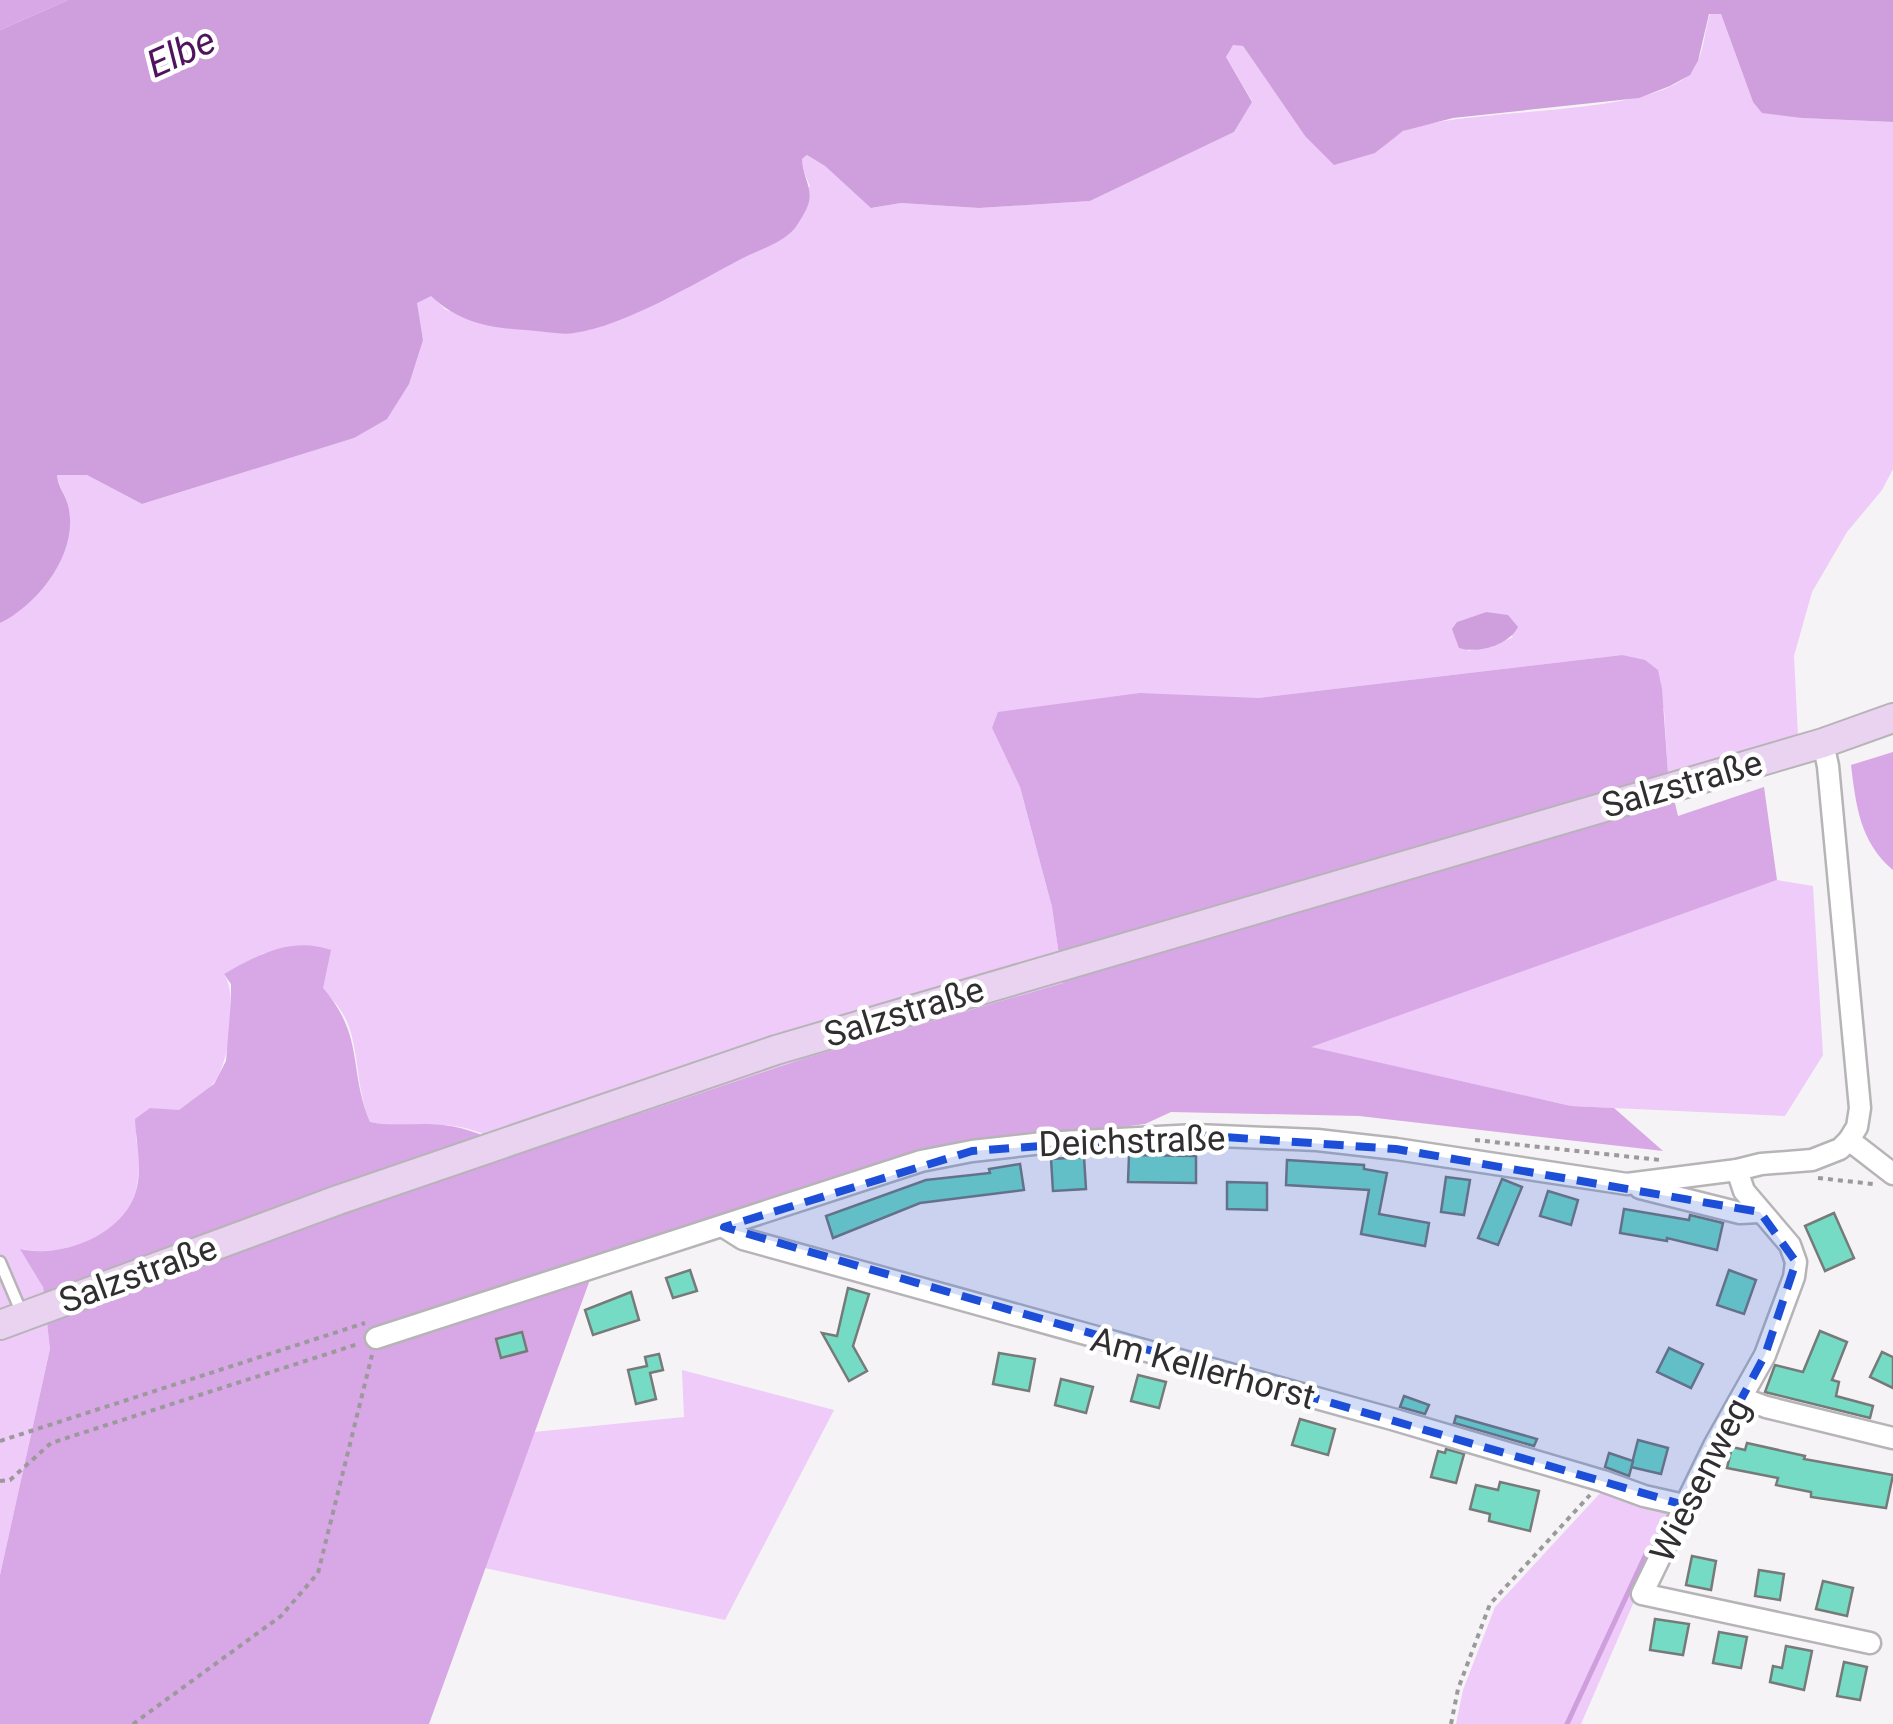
<svg xmlns="http://www.w3.org/2000/svg" width="1893" height="1724" viewBox="0 0 1893 1724" font-family="Roboto,sans-serif">
<rect width="100%" height="100%" fill="#f5f3f6"/>
<g fill="#eecbf8" fill-rule="evenodd">
<path d="M 1716,12 L 1721,14 L 1753,102 L 1802,118 L 1893,122 L 1893,469 L 1882,490 L 1847,532 L 1812,592 L 1794,656 L 1798,736 L 1668,773 L 1664,709 L 1622,655 L 1258,698 L 1202,698 L 992,728 L 1020,787 L 1052,907 L 1063,983 L 805,1058 L 519,1154 C 505,1146 490,1136 475,1131 C 440,1119 404,1129 370,1122 C 358,1094 359,1065 352,1037 C 342,992 300,974 264,953 L 224,974 C 238,995 230,1060 215,1081 C 207,1093 191,1103 178,1111 L 150,1108 C 146,1116 137,1127 136,1136 C 136,1141 138,1146 139,1151 C 140,1163 138,1186 134,1197 C 118,1237 60,1258 22,1249 L 43,1287 L 50,1349 L 0,1575 L 0,623 C 35,606 79,547 68,505 C 65,494 59,487 57,475 L 87,475 L 142,504 L 354,438 L 423,340 L 416,303 L 431,295 L 446,310 L 574,333 L 617,319 L 668,297 L 810,186 L 802,168 L 802,159 L 807,155 L 825,166 L 872,208 L 901,203 L 979,208 L 1090,201 L 1234,132 L 1252,101 L 1226,57 L 1232,44 L 1243,46 L 1305,136 L 1375,153 C 1385,145 1395,135 1406,130 C 1472,106 1651,118 1691,72 C 1704,58 1704,32 1710,14 ZM 1486,612 L 1513,637 L 1496,645 L 1468,651 L 1457,622 Z"/>
<path d="M 1777,880 L 1813,886 L 1823,1055 L 1785,1116 L 1571,1106 L 1309,1047 Z"/>
<path d="M 682,1370 L 834,1410 L 725,1620 L 485,1568 L 534,1432 L 684,1417 Z"/>
<path d="M 1603,1490 L 1672,1514 L 1581,1724 L 1456,1724 L 1463,1690 L 1495,1607 Z"/>
</g>
<g fill="#d8a7e6">
<path d="M 0,0 L 68,0 L 0,30 Z"/>
<path d="M 1622,655 L 1645,660 L 1658,670 L 1662,689 L 1668,773 L 1678,816 L 1764,787 L 1777,880 L 1311,1047 L 1571,1106 L 1614,1108 L 1663,1151 L 1359,1116 L 1171,1112 L 1145,1124 L 978,1145 L 596,1263 L 429,1724 L 0,1724 L 0,1575 L 50,1349 L 43,1287 L 20,1249 C 59,1258 117,1238 134,1197 C 144,1172 136,1144 135,1119 L 150,1108 L 179,1110 L 214,1084 L 226,1061 L 231,1001 L 231,984 L 224,974 C 257,955 292,936 331,950 L 323,988 C 365,1037 348,1069 370,1122 C 394,1127 418,1122 443,1125 C 472,1128 494,1140 519,1154 L 805,1058 L 1063,983 L 1052,907 L 1020,787 L 992,728 L 998,712 L 1140,693 L 1258,698 Z"/>
<path d="M 1893,752 L 1893,870 C 1860,842 1856,806 1851,765 Z"/>
</g>
<g fill="#cf9fdd">
<path d="M 68,0 L 1893,0 L 1893,122 L 1802,118 L 1762,113 L 1753,102 L 1721,14 L 1709,14 L 1698,61 L 1690,75 L 1670,86 L 1639,98 L 1453,118 L 1403,131 L 1375,153 L 1334,165 L 1305,136 L 1243,46 L 1233,45 L 1226,57 L 1252,102 L 1234,132 L 1090,201 L 979,208 L 901,203 L 871,208 L 825,166 L 807,155 L 802,159 C 802,178 816,190 806,210 C 802,217 796,229 789,234 C 776,245 756,251 741,259 C 695,283 625,326 574,333 C 562,335 548,332 536,331 C 495,328 463,326 431,296 L 417,303 L 423,340 L 409,384 L 387,419 L 354,438 L 142,504 L 87,475 L 57,475 C 58,487 65,494 68,505 C 80,551 39,604 0,623 L 0,30 Z"/>
<path d="M 1486,612 L 1508,615 L 1518,627 C 1509,645 1478,654 1459,648 L 1452,629 L 1457,622 Z"/>
</g>
<g fill="none" stroke-linecap="round" stroke-linejoin="round">
<path stroke="#cf9fdd" stroke-width="5" d="M 1567,1724 L 1646,1554"/>
</g>
<g fill="#75dbc4" stroke="#767a79" stroke-width="2.5">
<path d="M 1129,1155 L 1196,1156 L 1196,1183 L 1128,1182 Z"/>
<path d="M 1084,1157 L 1086,1189 L 1053,1191 L 1051,1159 Z"/>
<path d="M 1287,1160 L 1364,1165 L 1364,1169 L 1387,1173 L 1379,1214 L 1429,1223 L 1425,1246 L 1361,1234 L 1369,1190 L 1286,1185 Z"/>
<path d="M 1020,1164 L 1024,1190 L 920,1203 L 833,1238 L 826,1216 L 926,1180 L 990,1173 L 989,1169 Z"/>
<path d="M 1446,1177 L 1470,1180 L 1464,1215 L 1441,1212 Z"/>
<path d="M 1502,1179 L 1522,1187 L 1498,1245 L 1478,1238 Z"/>
<path d="M 1227,1182 L 1267,1183 L 1267,1210 L 1227,1209 Z"/>
<path d="M 1548,1191 L 1578,1200 L 1571,1225 L 1540,1216 Z"/>
<path d="M 1624,1209 L 1689,1220 L 1690,1215 L 1723,1223 L 1717,1250 L 1667,1238 L 1667,1241 L 1620,1233 Z"/>
<path d="M 1834,1213 L 1854,1258 L 1825,1271 L 1805,1226 Z"/>
<path d="M 690,1270 L 697,1291 L 673,1298 L 666,1278 Z"/>
<path d="M 1729,1270 L 1756,1280 L 1744,1314 L 1717,1305 Z"/>
<path d="M 848,1288 L 869,1294 L 853,1346 L 867,1371 L 849,1381 L 822,1333 L 837,1336 Z"/>
<path d="M 631,1292 L 639,1320 L 593,1335 L 585,1310 Z"/>
<path d="M 1820,1331 L 1847,1342 L 1832,1380 L 1839,1382 L 1836,1396 L 1873,1406 L 1870,1418 L 1765,1392 L 1775,1365 L 1803,1372 Z"/>
<path d="M 522,1332 L 527,1351 L 501,1358 L 496,1339 Z"/>
<path d="M 1669,1348 L 1703,1364 L 1691,1388 L 1657,1372 Z"/>
<path d="M 1882,1352 L 1893,1357 L 1893,1388 L 1870,1377 Z"/>
<path d="M 999,1353 L 1035,1359 L 1029,1391 L 993,1384 Z"/>
<path d="M 659,1354 L 663,1370 L 650,1373 L 656,1399 L 636,1404 L 628,1370 L 647,1366 L 645,1357 Z"/>
<path d="M 1138,1375 L 1166,1382 L 1159,1408 L 1131,1401 Z"/>
<path d="M 1061,1379 L 1093,1387 L 1086,1413 L 1055,1405 Z"/>
<path d="M 1404,1396 L 1429,1405 L 1425,1414 L 1400,1407 Z"/>
<path d="M 1456,1416 L 1537,1439 L 1534,1446 L 1454,1423 Z"/>
<path d="M 1300,1419 L 1335,1429 L 1328,1455 L 1292,1445 Z"/>
<path d="M 1638,1440 L 1668,1448 L 1661,1474 L 1631,1467 Z"/>
<path d="M 1747,1443 L 1805,1456 L 1804,1459 L 1893,1475 L 1886,1508 L 1811,1497 L 1811,1492 L 1776,1485 L 1778,1478 L 1727,1468 L 1732,1447 L 1745,1450 Z"/>
<path d="M 1446,1449 L 1464,1454 L 1456,1483 L 1431,1477 L 1438,1451 L 1445,1453 Z"/>
<path d="M 1609,1453 L 1633,1461 L 1629,1476 L 1605,1467 Z"/>
<path d="M 1500,1482 L 1539,1491 L 1530,1531 L 1489,1521 L 1490,1514 L 1470,1509 L 1476,1485 L 1498,1490 Z"/>
<path d="M 1692,1556 L 1716,1561 L 1711,1590 L 1686,1585 Z"/>
<path d="M 1759,1570 L 1784,1574 L 1780,1600 L 1755,1596 Z"/>
<path d="M 1823,1581 L 1853,1588 L 1847,1616 L 1816,1609 Z"/>
<path d="M 1655,1619 L 1689,1624 L 1683,1655 L 1650,1650 Z"/>
<path d="M 1719,1632 L 1747,1637 L 1741,1668 L 1713,1663 Z"/>
<path d="M 1786,1646 L 1812,1651 L 1804,1690 L 1770,1682 L 1773,1666 L 1782,1668 Z"/>
<path d="M 1844,1662 L 1867,1667 L 1860,1700 L 1837,1696 Z"/>
</g>
<g fill="none" stroke-linecap="round" stroke-linejoin="round">
<defs>
<path id="lane" d="M 0,1262 L 23,1316"/>
<g id="street">
<path d="M 1823,743 L 1828,766 L 1860,1108 L 1857,1127 L 1849,1140"/>
<path d="M 1737,1170 L 1744,1191 L 1790,1245 L 1796,1262 L 1794,1277 L 1765,1355 L 1715,1444 L 1642,1594 L 1870,1643"/>
<path d="M 1640,1188 L 1740,1213 L 1760,1212"/>
<path d="M 724,1227 L 743,1239 L 1392,1419 L 1603,1481 L 1644,1496 L 1684,1505"/>
<path d="M 376,1338 L 921,1161 L 972,1151 L 1043,1143 L 1196,1135 L 1317,1140 L 1396,1149 L 1627,1184 L 1737,1170 L 1761,1164 L 1812,1160 L 1840,1149 L 1849,1140 L 1893,1174"/>
<path d="M 1742,1398 L 1766,1407 L 1893,1438"/>
</g>
<path id="secondary" d="M 0,1325 L 338,1200 L 776,1050 L 1823,743 L 1893,718"/>
</defs>
<use href="#lane" stroke="#b6b4b7" stroke-width="15"/>
<use href="#street" stroke="#b6b4b7" stroke-width="25"/>
<use href="#secondary" stroke="#b6b4b7" stroke-width="32"/>
<g stroke="#9b999b" stroke-width="4" stroke-dasharray="5 5" stroke-linecap="butt">
<path d="M 1475,1140 L 1660,1160"/>
<path d="M 1818,1178 L 1873,1184"/>
<path d="M 0,1441 L 365,1323"/>
<path d="M 0,1481 L 10,1480 L 51,1443 L 358,1344"/>
<path d="M 133,1724 L 281,1616 L 318,1573 L 372,1355"/>
<path d="M 1451,1724 L 1458,1689 L 1490,1604 L 1590,1495"/>
</g>
<use href="#lane" stroke="#fff" stroke-width="10"/>
<use href="#street" stroke="#fff" stroke-width="20"/>
<use href="#secondary" stroke="#ead3f0" stroke-width="28"/>
</g>
<path fill="#1d4ed8" fill-opacity="0.2" stroke="#1d4ed8" stroke-width="8" stroke-dasharray="20 12" stroke-linejoin="round" d="M 1196,1135 L 1396,1149 L 1760,1212 L 1796,1262 L 1765,1355 L 1684,1505 L 724,1227 L 972,1151 Z"/>
<g text-anchor="middle" stroke-width="9" stroke-linejoin="round" paint-order="stroke">
<g font-size="35" fill="#302e30" stroke="#fff">
<text transform="translate(1682 784) rotate(-16)" y="12">Salzstraße</text>
<text transform="translate(904 1012) rotate(-17)" y="12">Salzstraße</text>
<text transform="translate(1132 1141) rotate(-2)" y="12">Deichstraße</text>
<text transform="translate(138 1274) rotate(-20)" y="12">Salzstraße</text>
<text transform="translate(1203 1368) rotate(15)" y="12">Am Kellerhorst</text>
<text transform="translate(1700 1480) rotate(-63)" y="12">Wiesenweg</text>
</g>
<g font-size="38" font-style="italic" fill="#50145f" stroke="#fff">
<text transform="translate(181 52) rotate(-24)" y="13">Elbe</text>
</g>
</g>
</svg>
